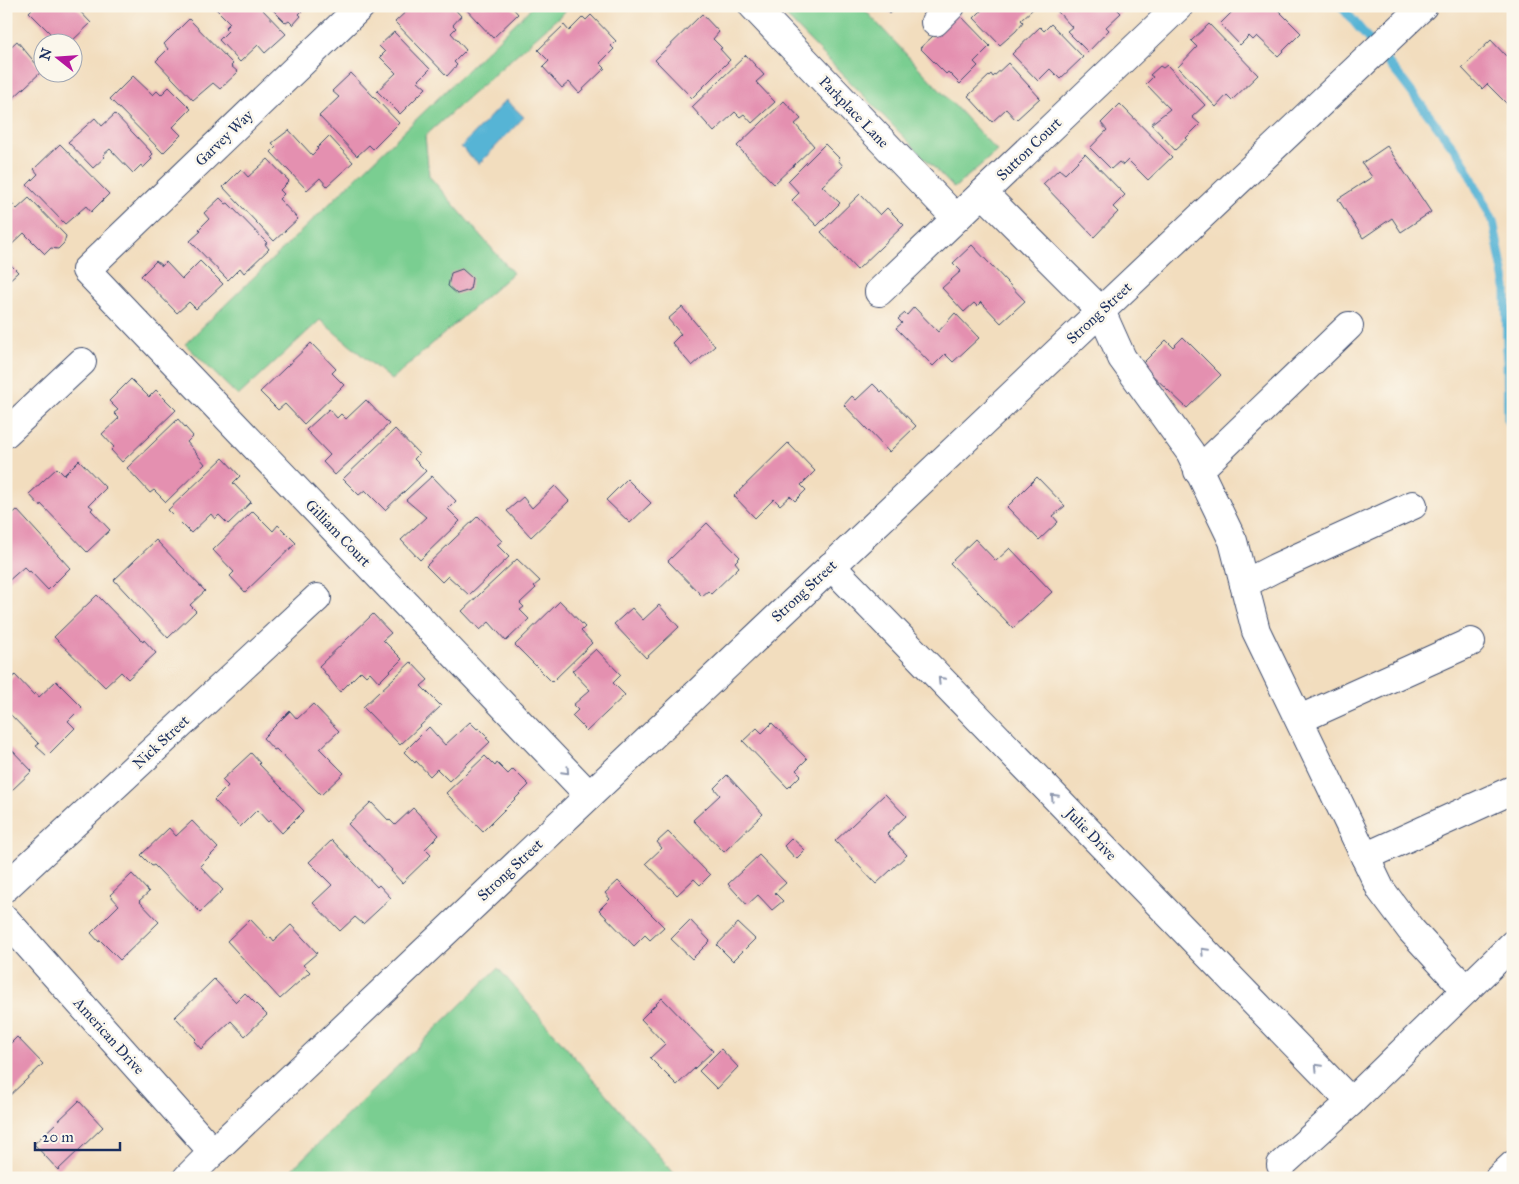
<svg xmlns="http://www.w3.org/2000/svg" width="1519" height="1184" viewBox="0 0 1519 1184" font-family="'IM FELL Great Primer',serif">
<rect width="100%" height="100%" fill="#fbf7ec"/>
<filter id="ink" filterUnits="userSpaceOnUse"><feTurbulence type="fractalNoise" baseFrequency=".02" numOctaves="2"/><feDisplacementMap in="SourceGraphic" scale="10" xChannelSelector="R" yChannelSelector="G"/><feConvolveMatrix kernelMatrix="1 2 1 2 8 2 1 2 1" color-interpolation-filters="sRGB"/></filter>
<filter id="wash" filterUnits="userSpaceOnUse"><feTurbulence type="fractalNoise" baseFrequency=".0096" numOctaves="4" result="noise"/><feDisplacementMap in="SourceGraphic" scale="20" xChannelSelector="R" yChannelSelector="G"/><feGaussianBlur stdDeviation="1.12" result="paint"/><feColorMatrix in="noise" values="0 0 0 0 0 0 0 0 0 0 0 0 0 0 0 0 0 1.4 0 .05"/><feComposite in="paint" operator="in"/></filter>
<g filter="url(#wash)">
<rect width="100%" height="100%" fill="#f2ddbe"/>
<g fill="#7ace91" stroke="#4a7e78">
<path d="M 533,6 L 571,6 L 425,136 L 429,176 L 513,273 L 391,380 L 320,320 L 238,396 L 185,344 Z"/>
<path d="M 776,6 L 861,6 L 997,151 L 954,188 Z"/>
<path d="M 498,968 L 678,1178 L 283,1178 Z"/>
</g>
<path fill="#56b4d5" stroke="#38729a" d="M 506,100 L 524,117 L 479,164 L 461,147 Z"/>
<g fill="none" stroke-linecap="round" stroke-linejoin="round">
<path stroke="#56b4d5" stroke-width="9" d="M 1341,6 L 1400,77 L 1462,159 L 1493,221 L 1506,287 L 1508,419 L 1513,430"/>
</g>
<g id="blocks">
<g fill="#e490b0">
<path d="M 35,6 L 75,6 L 91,23 L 71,42 L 59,42 L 29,12 Z"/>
<path d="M 213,6 L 259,6 L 286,34 L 265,53 L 258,45 L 240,62 L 219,40 L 228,31 L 225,28 L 230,23 Z"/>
<path d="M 269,6 L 307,6 L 299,14 L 301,16 L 293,25 L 289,21 L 286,23 Z"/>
<path d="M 412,6 L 417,6 L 421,11 L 427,6 L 452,6 L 461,16 L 453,25 L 456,28 L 451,33 L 466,50 L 454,62 L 457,65 L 447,76 L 395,22 Z"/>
<path d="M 463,6 L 513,6 L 512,7 L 518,14 L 493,38 Z"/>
<path d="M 883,6 L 897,6 L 890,13 Z"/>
<path d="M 907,6 L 918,6 L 912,12 Z"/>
<path d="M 986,6 L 1032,6 L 1034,8 L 1021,20 L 1023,22 L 1016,31 L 1000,45 L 974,18 Z"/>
<path d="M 1062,6 L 1114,6 L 1121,13 L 1106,27 L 1109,30 L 1088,52 L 1067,31 L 1072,27 L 1057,11 Z"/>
<path d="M 1238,6 L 1274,6 L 1301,33 L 1278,56 L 1257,36 L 1253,40 L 1249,36 L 1240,45 L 1220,24 Z"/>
<path d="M 958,13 L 990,46 L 974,62 L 978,66 L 960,84 L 948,72 L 946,74 L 920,48 Z"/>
<path d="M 702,14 L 719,32 L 713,39 L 722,48 L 720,49 L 730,60 L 692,98 L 655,60 Z"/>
<path d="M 591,15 L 616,41 L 611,46 L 614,49 L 600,63 L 605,68 L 579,93 L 569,82 L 562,88 L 543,67 L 549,61 L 538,50 L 564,25 L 569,31 L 583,17 L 586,20 Z"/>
<path d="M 189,19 L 233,64 L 231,66 L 238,72 L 220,89 L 213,83 L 193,100 L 156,61 L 168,49 L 164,44 Z"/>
<path d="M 1051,24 L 1083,57 L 1060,79 L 1050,69 L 1038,81 L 1012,54 L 1040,27 L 1044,31 Z"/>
<path d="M 1209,24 L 1258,75 L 1232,100 L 1227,95 L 1216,107 L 1178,67 L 1197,47 L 1191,41 Z"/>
<path d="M 394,32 L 430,69 L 418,81 L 426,88 L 400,114 L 377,91 L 396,73 L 380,57 L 385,52 L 379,46 Z"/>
<path d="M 1491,40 L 1506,56 L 1513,49 L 1513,110 L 1487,84 L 1482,89 L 1462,68 Z"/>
<path d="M 17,41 L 42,71 L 6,105 L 6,51 Z"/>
<path d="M 746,55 L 764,75 L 756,82 L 775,102 L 752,123 L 744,114 L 740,117 L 735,112 L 714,132 L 692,107 Z"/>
<path d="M 1008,63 L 1040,98 L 1016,120 L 1006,109 L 992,122 L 968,96 L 991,74 L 993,77 Z"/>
<path d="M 1167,65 L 1205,105 L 1192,117 L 1200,124 L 1186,138 L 1187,139 L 1175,150 L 1151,124 L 1170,109 L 1146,84 L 1153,77 L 1150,75 L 1160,66 L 1163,68 Z"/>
<path d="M 351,73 L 399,123 L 373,149 L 369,145 L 357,156 L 319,116 L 339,97 L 332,91 Z"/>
<path d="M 133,76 L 153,95 L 157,91 L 161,95 L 169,87 L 191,109 L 173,127 L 181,135 L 163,153 L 110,99 Z"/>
<path d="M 784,101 L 801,119 L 795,124 L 814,146 L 774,184 L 737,146 Z"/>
<path d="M 1120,104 L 1172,157 L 1148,180 L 1128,160 L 1123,165 L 1119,162 L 1111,169 L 1090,148 L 1107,130 L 1101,123 Z"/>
<path d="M 115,114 L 153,154 L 150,157 L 152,159 L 143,168 L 141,165 L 133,173 L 110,149 L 103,155 L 105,157 L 93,168 L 68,142 L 95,118 L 102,126 Z"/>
<path d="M 289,130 L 312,155 L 318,149 L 317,148 L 329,136 L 353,162 L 327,186 L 320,178 L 307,190 L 271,152 L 276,147 L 272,143 Z"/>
<path d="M 60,144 L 109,194 L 91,212 L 86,206 L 65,224 L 27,185 L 38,174 L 34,169 Z"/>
<path d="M 825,144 L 840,159 L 838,160 L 843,166 L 822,186 L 840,203 L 817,226 L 792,200 L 799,193 L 788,181 Z"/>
<path d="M 1387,146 L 1431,212 L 1401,232 L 1392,218 L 1363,238 L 1338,199 L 1372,177 L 1362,163 Z"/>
<path d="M 1085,154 L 1125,195 L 1113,207 L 1118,212 L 1094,237 L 1043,184 L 1059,169 L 1065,174 Z"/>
<path d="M 268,159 L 289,181 L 280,190 L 284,194 L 279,199 L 298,219 L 274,241 L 223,187 L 241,169 L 248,177 Z"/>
<path d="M 860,194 L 880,215 L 887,208 L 904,225 L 857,270 L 821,232 Z"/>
<path d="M 29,198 L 66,236 L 64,243 L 58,249 L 51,248 L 45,254 L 24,233 L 6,250 L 6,206 L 10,202 L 17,209 Z"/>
<path d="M 220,198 L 226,204 L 228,203 L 267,243 L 265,244 L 269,249 L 244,273 L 240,268 L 228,280 L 190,241 L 201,231 L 199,229 L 209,219 L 204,213 Z"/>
<path d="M 972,245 L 1025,301 L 1001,323 L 981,302 L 977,306 L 974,303 L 964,312 L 942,288 L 961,271 L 953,263 Z"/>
<path d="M 6,260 L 18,272 L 6,283 Z"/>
<path d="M 156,261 L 162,266 L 166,262 L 182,279 L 200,261 L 223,284 L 196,309 L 189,302 L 177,313 L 141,276 Z"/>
<path d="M 462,269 L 472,278 L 470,290 L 457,294 L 448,286 L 451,273 Z"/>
<path d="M 682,307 L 715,346 L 692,366 L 672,343 L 681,334 L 668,319 Z"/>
<path d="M 914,307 L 938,332 L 955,313 L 979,338 L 953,362 L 945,354 L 933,366 L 896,328 L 902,323 L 898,319 L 905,313 L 907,315 Z"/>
<path d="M 1183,337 L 1221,375 L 1187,408 L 1148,371 L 1146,372 L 1140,366 L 1166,340 L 1173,347 Z"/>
<path d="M 311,343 L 336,369 L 332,373 L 344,385 L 304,424 L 285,404 L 278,410 L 260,392 Z"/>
<path d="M 131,379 L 149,397 L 156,390 L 176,410 L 122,462 L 111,450 L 114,447 L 102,434 L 119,418 L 114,413 L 118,410 L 109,401 Z"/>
<path d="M 873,384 L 881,392 L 882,391 L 916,426 L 889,452 L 844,405 L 852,396 L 856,400 Z"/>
<path d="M 366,400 L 389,424 L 335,475 L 323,462 L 330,455 L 306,430 L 329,409 L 337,418 L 341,414 L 346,419 Z"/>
<path d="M 178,419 L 193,436 L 187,442 L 205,464 L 166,502 L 154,490 L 150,493 L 127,468 Z"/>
<path d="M 395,429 L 419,454 L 414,459 L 426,471 L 385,510 L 365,490 L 359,495 L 343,479 Z"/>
<path d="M 788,443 L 815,471 L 801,485 L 806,490 L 795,501 L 790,496 L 780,505 L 774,499 L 755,518 L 734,496 Z"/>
<path d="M 223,458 L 240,476 L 233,483 L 251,502 L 228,524 L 219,515 L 215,519 L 211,514 L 191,533 L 168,510 Z"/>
<path d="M 79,460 L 106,488 L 89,505 L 93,508 L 91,510 L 110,530 L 87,552 L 41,504 L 40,506 L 29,494 L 57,468 L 64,475 Z"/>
<path d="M 432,476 L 456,501 L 448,509 L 460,521 L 420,560 L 401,540 L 426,517 L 406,500 Z"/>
<path d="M 1037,477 L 1065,506 L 1053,516 L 1058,522 L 1039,540 L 1007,507 Z"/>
<path d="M 627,479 L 651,503 L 630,523 L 606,500 Z"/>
<path d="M 555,486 L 569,501 L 531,537 L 507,511 L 523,497 L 532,508 Z"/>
<path d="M 17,510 L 70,568 L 48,590 L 30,571 L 29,572 L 24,567 L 6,583 L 6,519 Z"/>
<path d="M 253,511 L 273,531 L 278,525 L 296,543 L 245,592 L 230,576 L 234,572 L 213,550 Z"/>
<path d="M 478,516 L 502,541 L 497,545 L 509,557 L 469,595 L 448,576 L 442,582 L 426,566 Z"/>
<path d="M 707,523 L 740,557 L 735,562 L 739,567 L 711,594 L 708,591 L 702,596 L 668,561 Z"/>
<path d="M 975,539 L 996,561 L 1010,548 L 1052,592 L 1013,628 L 950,563 Z"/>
<path d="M 156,540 L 205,591 L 190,605 L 196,611 L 168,638 L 114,580 Z"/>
<path d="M 517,559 L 540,581 L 534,586 L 536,588 L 520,603 L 524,607 L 520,610 L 529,619 L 506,641 L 489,622 L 480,630 L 462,611 Z"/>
<path d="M 97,595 L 143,642 L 144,640 L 156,653 L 128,679 L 121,672 L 105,687 L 54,637 Z"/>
<path d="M 560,601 L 585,627 L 581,631 L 592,643 L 552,682 L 515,645 Z"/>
<path d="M 659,605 L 679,627 L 646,658 L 614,624 L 632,608 L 643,620 Z"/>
<path d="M 373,614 L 391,633 L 383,640 L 402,659 L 379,682 L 370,672 L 366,676 L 361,671 L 340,692 L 319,666 Z"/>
<path d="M 596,649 L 621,675 L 613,683 L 625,695 L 587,731 L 572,716 L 578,710 L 573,705 L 590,690 L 572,671 Z"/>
<path d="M 411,662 L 428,680 L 421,686 L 441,706 L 400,745 L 363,707 Z"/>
<path d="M 15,675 L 34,695 L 36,693 L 39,697 L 56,681 L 82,707 L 68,721 L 75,728 L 47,756 L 36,746 L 39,744 L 6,710 L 6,684 Z"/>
<path d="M 313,704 L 339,731 L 320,749 L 344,773 L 321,795 L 276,749 L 274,750 L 263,738 L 290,711 L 297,719 Z"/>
<path d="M 470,722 L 477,729 L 479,728 L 488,737 L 486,738 L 490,742 L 449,781 L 437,769 L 430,776 L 416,761 L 415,763 L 404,752 L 429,727 L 445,745 Z"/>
<path d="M 772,723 L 807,759 L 796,770 L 801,775 L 788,788 L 743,741 L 757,728 L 762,733 Z"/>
<path d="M 10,748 L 32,771 L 10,792 L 6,787 L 6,752 Z"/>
<path d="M 251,753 L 260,763 L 259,764 L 304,811 L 282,833 L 270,820 L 268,822 L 257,810 L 240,827 L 214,800 L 228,786 L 222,780 Z"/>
<path d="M 485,756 L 495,766 L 497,763 L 508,774 L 513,769 L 529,785 L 483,831 L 446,793 Z"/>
<path d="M 727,775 L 763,814 L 724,852 L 693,820 L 720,795 L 714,788 Z"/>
<path d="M 885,794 L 906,816 L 887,834 L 907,855 L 876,884 L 835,841 Z"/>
<path d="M 371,802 L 389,821 L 390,820 L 395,825 L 413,808 L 439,835 L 425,849 L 431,855 L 402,883 L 391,871 L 392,870 L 348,824 Z"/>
<path d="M 192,821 L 218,848 L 200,866 L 223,890 L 200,912 L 154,865 L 152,866 L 141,855 L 169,828 L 176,836 Z"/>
<path d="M 668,832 L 710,875 L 700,885 L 694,879 L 677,895 L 646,863 L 662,848 L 657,842 Z"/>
<path d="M 792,838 L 805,850 L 796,859 L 784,846 Z"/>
<path d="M 332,840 L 377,887 L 379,885 L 391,898 L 363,924 L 355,917 L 340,931 L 313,903 L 332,885 L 309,862 Z"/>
<path d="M 759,855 L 786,883 L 775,893 L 783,901 L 772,910 L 758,895 L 747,905 L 728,884 Z"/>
<path d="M 132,874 L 149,892 L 139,901 L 159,922 L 120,960 L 100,940 L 99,942 L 91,933 L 119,905 L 110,895 Z"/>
<path d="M 618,881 L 664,927 L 650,940 L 645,935 L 634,946 L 599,910 L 610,899 L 605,893 Z"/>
<path d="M 250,919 L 269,939 L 271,937 L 274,941 L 291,925 L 317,953 L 303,965 L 310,972 L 280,999 L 227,941 Z"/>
<path d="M 690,920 L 710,941 L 692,959 L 671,939 Z"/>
<path d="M 738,923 L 755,939 L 733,961 L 717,945 Z"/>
<path d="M 214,979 L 236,1002 L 245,993 L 267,1015 L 245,1036 L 231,1021 L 201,1049 L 194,1041 L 196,1039 L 175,1017 Z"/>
<path d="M 662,998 L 713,1051 L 677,1085 L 650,1058 L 665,1044 L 641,1019 Z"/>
<path d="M 17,1037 L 43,1064 L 6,1099 L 6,1042 L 9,1045 Z"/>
<path d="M 721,1049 L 738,1067 L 717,1089 L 699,1071 Z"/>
<path d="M 79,1101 L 103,1127 L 58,1170 L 34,1144 Z"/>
</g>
</g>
</g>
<g filter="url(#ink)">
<use href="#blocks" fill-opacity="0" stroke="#3b496c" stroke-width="1"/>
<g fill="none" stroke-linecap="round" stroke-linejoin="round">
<defs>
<g id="minor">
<path d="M 361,6 L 86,270 L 589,795"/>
<path d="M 753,6 L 956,218"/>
<path d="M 935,22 L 951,6"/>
<path d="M 983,193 L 1101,311 L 1122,358 L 1190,452 L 1233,541 L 1256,631 L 1381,890 L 1411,930 L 1466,990"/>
<path d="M 879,292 L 1179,6"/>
<path d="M 6,433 L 82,362"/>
<path d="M 1198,471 L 1349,326"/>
<path d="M 831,566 L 1351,1102"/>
<path d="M 1244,584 L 1275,568 L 1413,505"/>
<path d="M 1300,719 L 1471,642"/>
<path d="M 1365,857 L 1510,791"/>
<path d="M 6,887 L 317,598"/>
<path d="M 6,920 L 213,1152"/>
<path d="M 1281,1165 L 1351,1102 L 1513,944"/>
<path d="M 187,1178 L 213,1152 L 1423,6"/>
<path d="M 1499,1178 L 1513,1165"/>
</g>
</defs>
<use href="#minor" stroke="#3b496c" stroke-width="30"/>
<use href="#minor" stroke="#fff" stroke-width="28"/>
</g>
<defs><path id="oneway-chevron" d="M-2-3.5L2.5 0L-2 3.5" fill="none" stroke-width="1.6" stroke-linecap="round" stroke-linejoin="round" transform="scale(1.25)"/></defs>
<g stroke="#8d97ae">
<use href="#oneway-chevron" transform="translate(941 680) rotate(-134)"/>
<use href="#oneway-chevron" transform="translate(566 771) rotate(46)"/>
<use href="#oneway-chevron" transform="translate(1054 797) rotate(-134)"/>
<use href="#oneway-chevron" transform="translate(1204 951) rotate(-134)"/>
<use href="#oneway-chevron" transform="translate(1318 1067) rotate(-134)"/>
</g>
</g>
<g text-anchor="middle" stroke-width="5" stroke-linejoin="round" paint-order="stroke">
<g font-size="15" fill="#1b2f5e" stroke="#fbf7ec">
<text transform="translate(854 112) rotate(46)" y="5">Parkplace Lane</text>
<text transform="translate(224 138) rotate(-44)" y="5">Garvey Way</text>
<text transform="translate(1029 149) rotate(-44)" y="5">Sutton Court</text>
<text transform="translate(1099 313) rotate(-43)" y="5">Strong Street</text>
<text transform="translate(338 533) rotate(46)" y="5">Gilliam Court</text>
<text transform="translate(804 591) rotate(-43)" y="5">Strong Street</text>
<text transform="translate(161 742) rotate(-43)" y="5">Nick Street</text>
<text transform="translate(1091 834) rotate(46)" y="5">Julie Drive</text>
<text transform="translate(510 870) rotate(-43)" y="5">Strong Street</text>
<text transform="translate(109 1036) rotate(48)" y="5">American Drive</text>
</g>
</g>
<rect width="1519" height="1184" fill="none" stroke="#fbf7ec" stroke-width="25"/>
<g transform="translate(58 58) rotate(287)"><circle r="24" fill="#fbf7ec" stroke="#a1a7b3"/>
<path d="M0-4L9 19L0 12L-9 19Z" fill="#b5179e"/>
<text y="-8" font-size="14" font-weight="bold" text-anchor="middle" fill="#1b2f5e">N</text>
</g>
<path d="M35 1142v8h85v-8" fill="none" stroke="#1b2f5e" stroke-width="2.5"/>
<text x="42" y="1142" font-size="15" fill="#1b2f5e" stroke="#fbf7ec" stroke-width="4" paint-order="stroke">20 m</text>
</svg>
